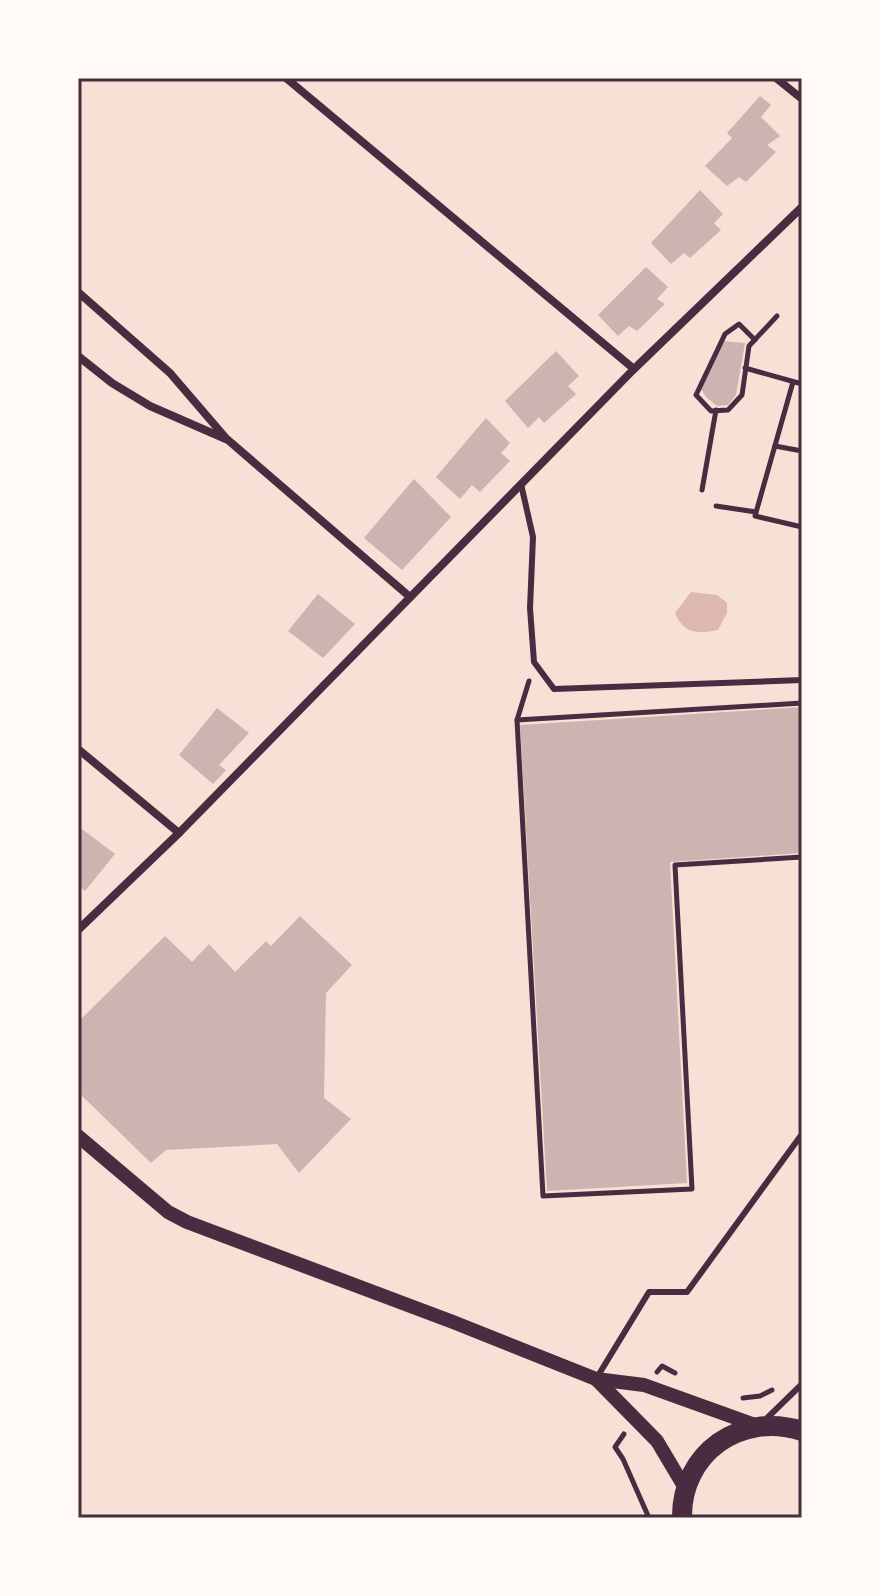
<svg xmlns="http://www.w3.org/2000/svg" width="880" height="1596" viewBox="0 0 880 1596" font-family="'Asap Condensed',sans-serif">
<rect width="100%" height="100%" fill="#f7e1d7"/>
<path fill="#dcb8b0" d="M 691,592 L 717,595 L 727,603 L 727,613 L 718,630 C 698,634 684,634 675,613 Z"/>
<g fill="#ccb4b1">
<path d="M 760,96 L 771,105 L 761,117 L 780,136 L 767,145 L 776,152 L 746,182 L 739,177 L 727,186 L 705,166 L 732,138 L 727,133 Z"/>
<path d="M 700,190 L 723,214 L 714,223 L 721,230 L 690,258 L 684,253 L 671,264 L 651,243 Z"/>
<path d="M 646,267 L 668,287 L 657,299 L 665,304 L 637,331 L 629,326 L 618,336 L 598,315 Z"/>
<path d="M 722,341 L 745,343 L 736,395 L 728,405 L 717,406 L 706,397 L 701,389 Z"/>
<path d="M 556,351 L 579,376 L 568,386 L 576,394 L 544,423 L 539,417 L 528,428 L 505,401 Z"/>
<path d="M 486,418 L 510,443 L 501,453 L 510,461 L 480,492 L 472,485 L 460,499 L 436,477 Z"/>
<path d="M 414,479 L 451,517 L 402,570 L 364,538 Z"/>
<path d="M 318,594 L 355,624 L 323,658 L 288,631 Z"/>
<path d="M 802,707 L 802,853 L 670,862 L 687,1183 L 547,1191 L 520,725 Z"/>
<path d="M 217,708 L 249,733 L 219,765 L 226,770 L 213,784 L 179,755 Z"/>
<path d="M 78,826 L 115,854 L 85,891 L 78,885 Z"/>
<path d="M 300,916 L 352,965 L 326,993 L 324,1098 L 351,1119 L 299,1173 L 277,1144 L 166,1150 L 151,1163 L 78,1092 L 78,1022 L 165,936 L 192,962 L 209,944 L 235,972 L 266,941 L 271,946 Z"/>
</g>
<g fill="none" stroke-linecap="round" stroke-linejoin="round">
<g stroke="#4a2c40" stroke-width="5">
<path d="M 755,340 L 739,324 L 725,334 L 696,395 L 711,411 L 728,410 L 742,395 L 749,346 L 777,316"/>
<path d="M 745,368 L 802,384"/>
<path d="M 793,382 L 755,516 L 802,527"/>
<path d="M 775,446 L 802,451"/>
<path d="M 702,490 L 716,410"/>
<path d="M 716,506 L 756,512"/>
<path d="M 529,681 L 517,720 L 543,1196 L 692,1189 L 675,865 L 802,857"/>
<path d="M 517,720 L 802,703"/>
<path d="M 657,1372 L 662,1366 L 675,1373"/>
<path d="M 743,1398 L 760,1396 L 772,1390"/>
<path d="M 624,1434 L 615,1447 L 623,1459 L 649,1518"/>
</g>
<g stroke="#4a2c40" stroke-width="6">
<path d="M 521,484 L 533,537 L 530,608 L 534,662 L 554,689 L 802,680"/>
<path d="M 596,1379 L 649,1292 L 687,1292 L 802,1134"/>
<path d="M 764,1421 L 802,1384"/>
</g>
<g stroke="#4a2c40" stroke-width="8">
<path d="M 286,78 L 634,369"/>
<path d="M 776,78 L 802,99"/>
<path d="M 78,292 L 170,373 L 225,437"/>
<path d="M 78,356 L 112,383 L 150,406 L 228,440 L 410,597"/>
<path d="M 78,749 L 179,833"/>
<path d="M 78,930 L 179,833 L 634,369 L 802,207"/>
</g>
<g stroke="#4a2c40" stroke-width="14">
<path d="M 78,1136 L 168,1212 L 187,1222 L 453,1322 L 596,1379 L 644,1385 L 758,1426"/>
<path d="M 596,1379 L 657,1441 L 685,1488"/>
</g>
<path stroke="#4a2c40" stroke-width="20" d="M 682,1518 C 681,1453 741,1411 802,1431"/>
</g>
<rect width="880" height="1596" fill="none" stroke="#fffaf5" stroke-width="160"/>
<rect x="80" y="80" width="720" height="1436" fill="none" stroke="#4a2c40" stroke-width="3"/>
</svg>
